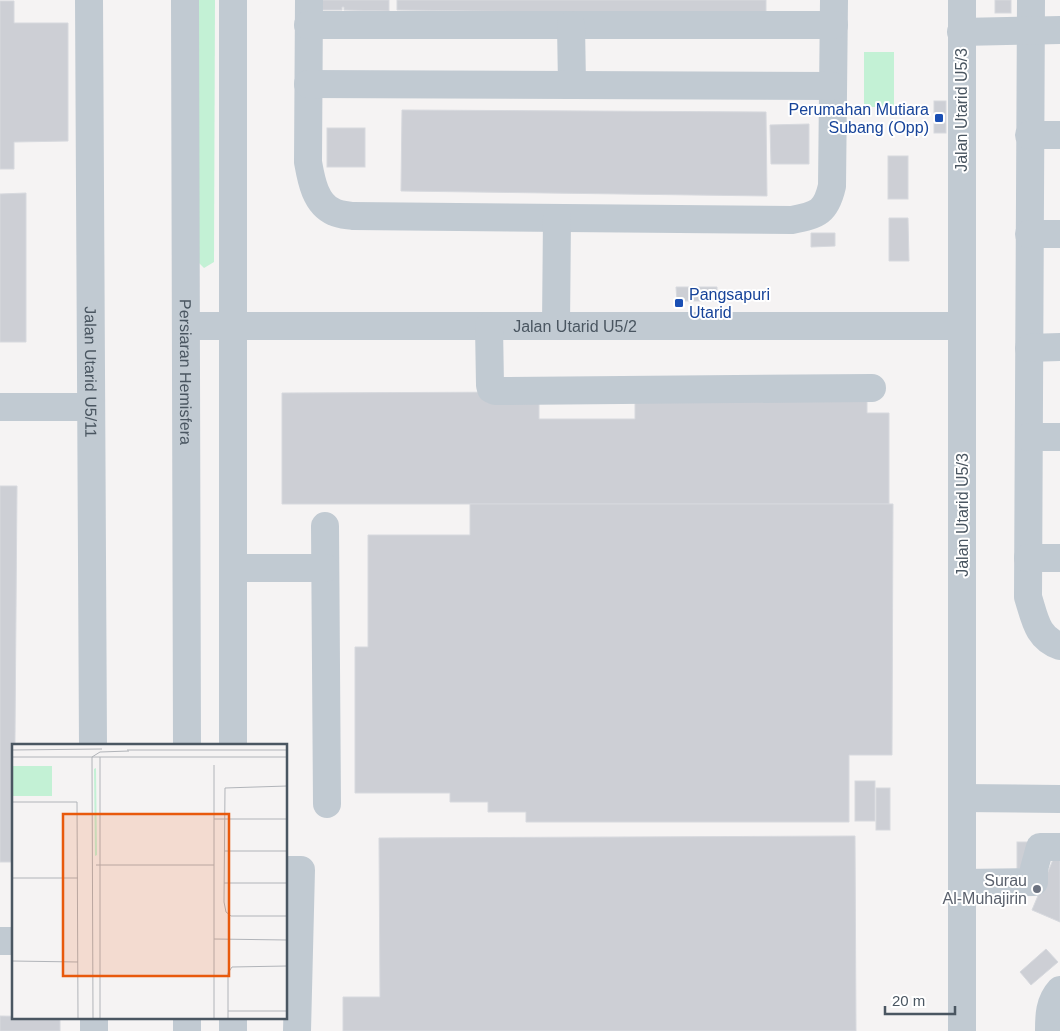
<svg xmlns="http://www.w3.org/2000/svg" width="1060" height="1031" viewBox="0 0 1060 1031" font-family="Helvetica,sans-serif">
<rect width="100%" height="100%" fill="#f5f3f3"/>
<g fill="#c3f1d5">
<path d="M 197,0 L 215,0 L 214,262 L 204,268 L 197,261 Z"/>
<rect x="864" y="52" width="30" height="55"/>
</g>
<g fill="#cdcfd5" stroke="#d7d9de">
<path d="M 318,0 L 389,0 L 389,11 L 344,10 L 344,7 L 342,7 L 342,10 L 317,10 Z"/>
<path d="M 397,0 L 766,0 L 766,15 L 397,10 Z"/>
<rect x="995" y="0" width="16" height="13"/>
<path d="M 0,1 L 14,1 L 14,23 L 68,23 L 68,141 L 14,142 L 14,169 L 0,169 Z"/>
<rect x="934" y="101" width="12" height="32"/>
<path d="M 402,110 L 766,112 L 767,196 L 401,191 Z"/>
<path d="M 809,124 L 809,164 L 771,164 L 770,125 Z"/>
<rect x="327" y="128" width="38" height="39"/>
<rect x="888" y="156" width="20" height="43"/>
<path d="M 26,193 L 26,342 L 0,342 L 0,194 Z"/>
<path d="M 889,218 L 908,218 L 909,261 L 889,261 Z"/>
<path d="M 811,233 L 835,233 L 835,246 L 811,247 Z"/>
<path d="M 676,287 L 717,287 L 717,301 L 677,301 Z"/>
<path d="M 539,392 L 539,419 L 635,419 L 635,392 L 867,392 L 867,413 L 889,413 L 889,504 L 282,504 L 282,393 Z"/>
<path d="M 0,486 L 17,486 L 14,862 L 0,862 Z"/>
<path d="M 470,504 L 893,504 L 892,755 L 849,755 L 849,822 L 526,822 L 526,812 L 488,812 L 488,802 L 450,802 L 450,793 L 355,793 L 355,647 L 368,647 L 368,535 L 470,535 Z"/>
<rect x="855" y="781" width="20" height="40"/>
<rect x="876" y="788" width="14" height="42"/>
<path d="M 855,836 L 856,1031 L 343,1031 L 343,997 L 380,997 L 379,838 Z"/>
<rect x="1017" y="842" width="14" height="27"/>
<path d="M 1055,855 L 1060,857 L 1060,922 L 1032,910 Z"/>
<path d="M 1046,949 L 1058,962 L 1031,985 L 1020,972 Z"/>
<path d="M 0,1016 L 60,1017 L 60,1031 L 0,1031 Z"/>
</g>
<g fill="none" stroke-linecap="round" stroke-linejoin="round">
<g stroke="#c1cad2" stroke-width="28">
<path id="s1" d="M 89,0 L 93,745"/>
<path id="s2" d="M 185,0 L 187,745"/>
<path d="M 309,0 L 308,162 C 311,179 315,204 334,212 C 340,215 347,215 353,216 L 792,220 C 818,215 826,212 832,186 L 834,0"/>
<path d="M 1031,0 L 1028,597 C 1035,619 1037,638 1060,646"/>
<path d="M 308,25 L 834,25"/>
<path d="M 571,25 L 572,85"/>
<path d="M 961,32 L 1060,30"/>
<path d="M 308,84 L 833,86"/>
<path d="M 1029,135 L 1060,135"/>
<path d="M 1029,234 L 1060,234"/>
<path id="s3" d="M 187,326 L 962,326"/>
<path d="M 489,326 L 490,385 L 491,389 L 495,391 L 872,388"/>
<path d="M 556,326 L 557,218"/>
<path d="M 1029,348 L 1060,347"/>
<path d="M 0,407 L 91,407"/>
<path d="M 1029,437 L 1060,437"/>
<path d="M 325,526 L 327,804"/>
<path d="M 1028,558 L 1060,558"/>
<path d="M 233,568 L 325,568"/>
<path d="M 233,745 L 233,0"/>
<path d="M 962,798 L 1060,799"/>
<path d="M 286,870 L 301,870 L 297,1031"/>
<path d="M 962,883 L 1034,882 L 1034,869 L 1040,847 L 1060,847"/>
<path d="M 0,941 L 14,941"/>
<path d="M 94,1017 L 94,1031"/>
<path d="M 187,1017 L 187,1031"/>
<path d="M 233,1017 L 233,1031"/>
<path d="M 962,1031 L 962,0"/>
<path d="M 1049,1031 C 1049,1016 1049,1002 1060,990"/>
</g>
</g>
<g fill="#1a4fb4" stroke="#fff" stroke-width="2">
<rect x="934" y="113" width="10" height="10" rx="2.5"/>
<rect x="674" y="298" width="10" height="10" rx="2.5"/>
</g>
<circle fill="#6b7280" stroke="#fff" stroke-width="2" cx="1037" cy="889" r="5"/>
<g text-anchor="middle" stroke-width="4" stroke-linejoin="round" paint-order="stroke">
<g font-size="16" fill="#164399" stroke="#fff" text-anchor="end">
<text x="929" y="115">Perumahan Mutiara<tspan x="929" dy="18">Subang (Opp)</tspan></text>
<text x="689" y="300" text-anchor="start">Pangsapuri<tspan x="689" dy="18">Utarid</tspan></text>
</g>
<g font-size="16" fill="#4a5661" stroke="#fff">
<text transform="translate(961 110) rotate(-90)" y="6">Jalan Utarid U5/3</text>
<text dy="6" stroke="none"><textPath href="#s3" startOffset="388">Jalan Utarid U5/2</textPath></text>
<text dy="6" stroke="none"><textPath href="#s1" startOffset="372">Jalan Utarid U5/11</textPath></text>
<text dy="6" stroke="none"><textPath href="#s2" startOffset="372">Persiaran Hemisfera</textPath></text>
<text transform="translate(962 515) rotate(-90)" y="6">Jalan Utarid U5/3</text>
</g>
<g font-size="16" fill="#5b616d" stroke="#fff" text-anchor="end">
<text x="1027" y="886">Surau<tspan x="1027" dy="18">Al-Muhajirin</tspan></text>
</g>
</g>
<g transform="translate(12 744)">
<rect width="275" height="275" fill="#f5f3f3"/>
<path d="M 0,22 L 40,22 L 40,52 L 0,52 ZM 84,24 L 85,111 L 83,112 L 82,25 Z" fill="#c3f1d5"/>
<path fill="none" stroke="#b1b4b9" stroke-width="1" d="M 0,6 L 90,5M 115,6 L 275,6M 0,13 L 275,13M 275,42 L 213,44 L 212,158 L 214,168 L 219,172 L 275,172M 0,58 L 65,58 L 66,274M 202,75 L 275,75M 212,107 L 275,107M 84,121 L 202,121M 0,134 L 66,134M 212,139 L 275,139M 202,195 L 275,196M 0,217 L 66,218M 216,267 L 275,267M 81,274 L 80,13 L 88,8 L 117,7M 88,274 L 88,13M 202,274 L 202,21M 216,274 L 216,229 L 220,223 L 275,222"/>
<path fill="#e8590c" fill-opacity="0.15" stroke="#e8590c" stroke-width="2.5" d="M 51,70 L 217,70 L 217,232 L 51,232 Z"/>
<rect width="275" height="275" fill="none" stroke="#4a5661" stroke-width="2.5"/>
</g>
<path d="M885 1006v8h70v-8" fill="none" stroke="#4a5661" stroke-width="2.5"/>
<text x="892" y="1006" font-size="15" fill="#4a5661" stroke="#ffffff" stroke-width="4" paint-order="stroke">20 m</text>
</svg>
